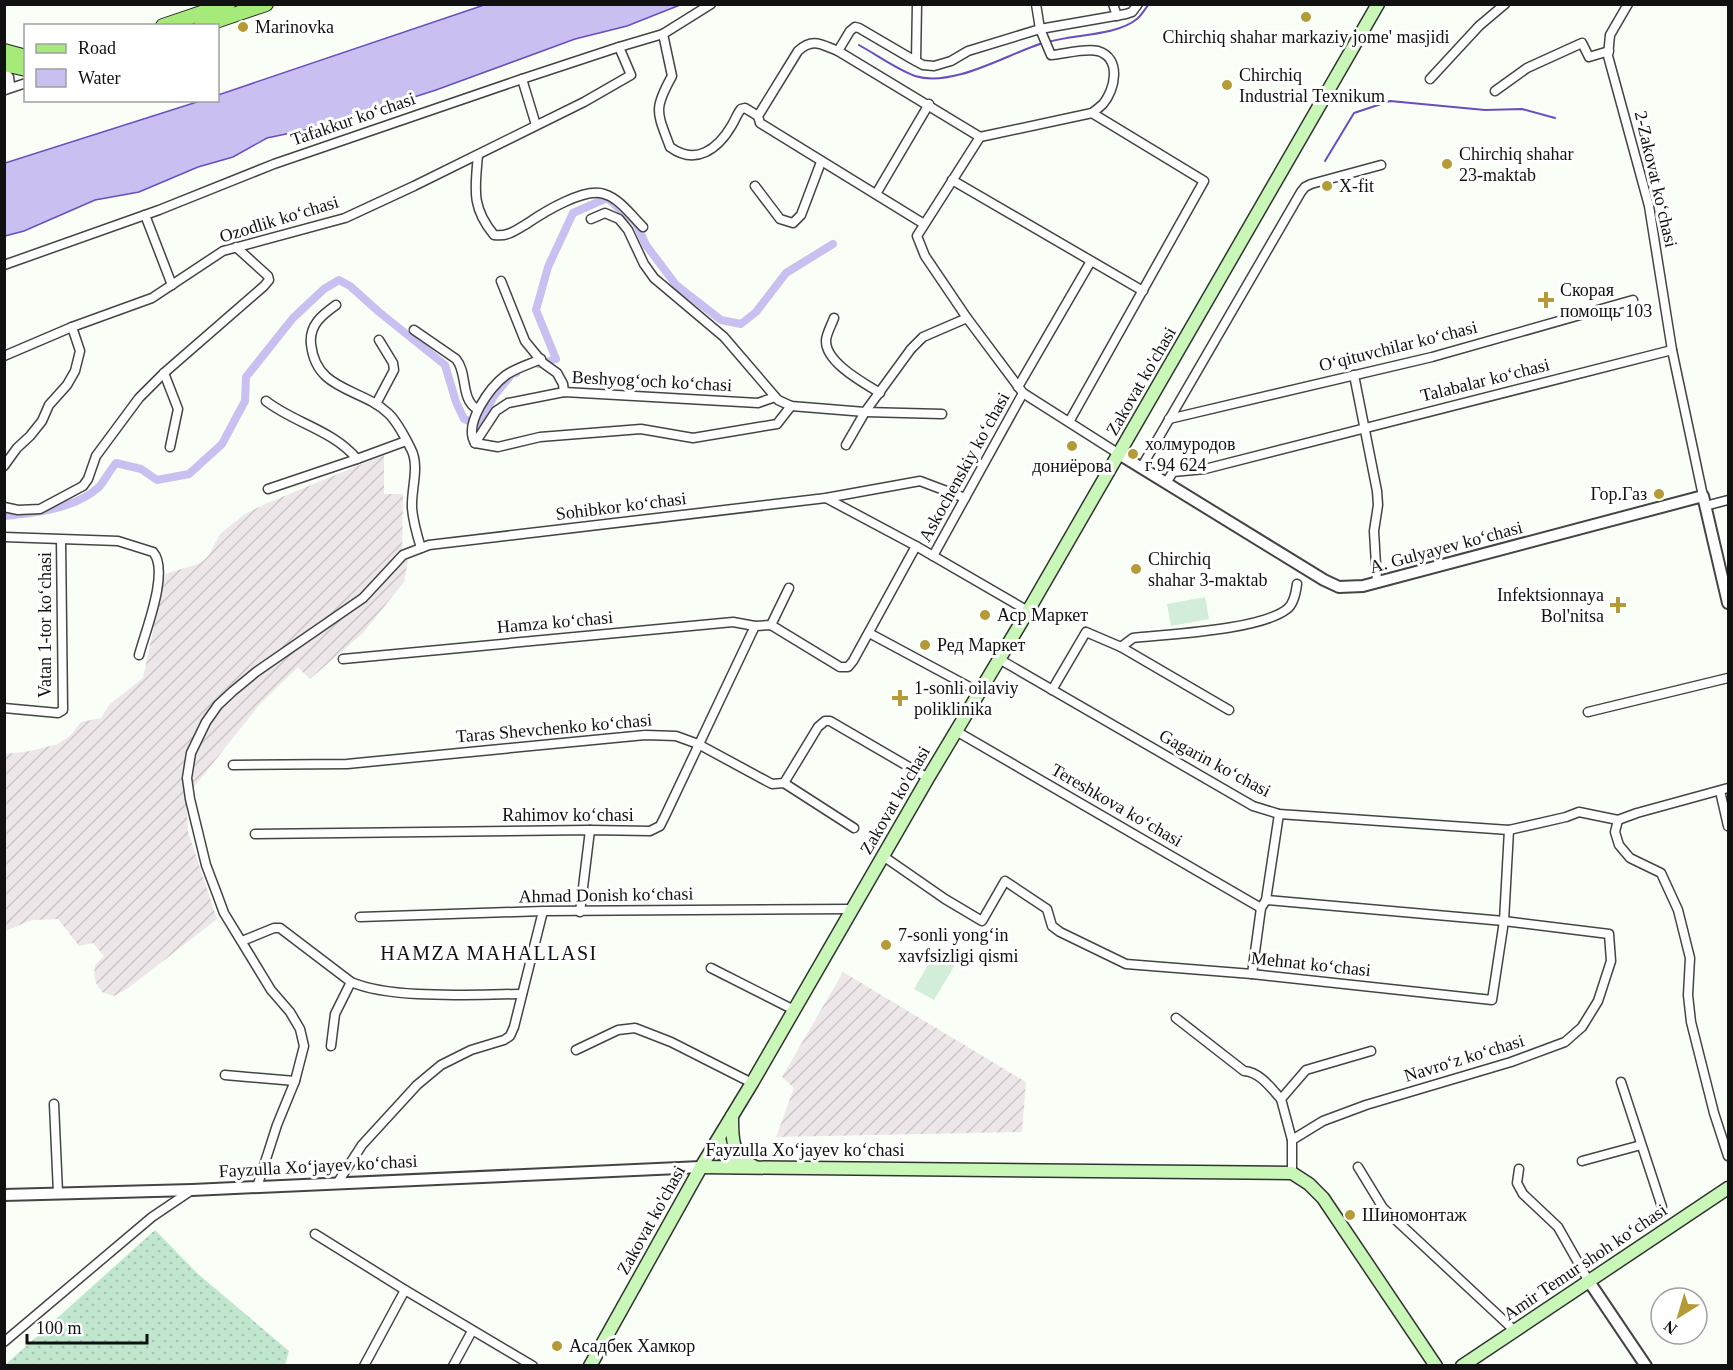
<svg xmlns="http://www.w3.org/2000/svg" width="1733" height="1370" viewBox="0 0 1733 1370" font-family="'Times New Roman',serif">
<defs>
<pattern id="industrial-furrows" width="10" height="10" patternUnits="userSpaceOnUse" patternTransform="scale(1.5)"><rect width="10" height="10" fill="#eee7e9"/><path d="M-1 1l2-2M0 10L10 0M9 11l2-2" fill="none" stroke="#cbc5c7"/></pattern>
<pattern id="grass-dots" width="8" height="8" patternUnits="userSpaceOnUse" patternTransform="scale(1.5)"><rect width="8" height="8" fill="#c1e6ce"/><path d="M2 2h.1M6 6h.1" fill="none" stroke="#a5c4b0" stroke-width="1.8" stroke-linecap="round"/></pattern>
</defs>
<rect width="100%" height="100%" fill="#f9fef6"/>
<g fill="url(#industrial-furrows)">
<path d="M 384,455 L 384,494 L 403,494 L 402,560 L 408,560 L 404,582 L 363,633 L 310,679 L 298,667 L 260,704 L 186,797 L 188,832 L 217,919 L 127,989 L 114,996 L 102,992 L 96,983 L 94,975 L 95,965 L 104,956 L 93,943 L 79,946 L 58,919 L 32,920 L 5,931 L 5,754 L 30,751 L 58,744 L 71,735 L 81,722 L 101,718 L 109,705 L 143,678 L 165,574 L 195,565 L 203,561 L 209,555 L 220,534 L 245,514 L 265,504 Z"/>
<path d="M 843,972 L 1026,1082 L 1022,1132 L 776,1137 L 794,1088 L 782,1077 Z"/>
</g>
<path fill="url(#grass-dots)" d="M 155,1230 L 198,1274 L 289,1351 L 285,1365 L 5,1365 Z"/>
<g fill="#d2eed8">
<path d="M 1205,597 L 1209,619 L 1171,626 L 1167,604 Z"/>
<path d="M 939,946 L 959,958 L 934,1000 L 914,989 Z"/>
</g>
<path fill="#cabff1" stroke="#6a4dc0" stroke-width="1.5" d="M 487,4 L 680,5 L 627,26 L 575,39 L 436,90 L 324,126 L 267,138 L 233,157 L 198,167 L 139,192 L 95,200 L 24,231 L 5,236 L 5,163 L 200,101 L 218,100 L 218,95 Z"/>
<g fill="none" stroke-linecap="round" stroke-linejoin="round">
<g stroke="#6a4dc0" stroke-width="2">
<path d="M 1048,42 C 1074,34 1116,36 1137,19 C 1141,16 1145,9 1149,4"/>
<path d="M 859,45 C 877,55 896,69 915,76 C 953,88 1007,54 1043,43"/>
<path d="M 1325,161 L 1354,113 L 1390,101 L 1485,110 L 1522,109 L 1555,118"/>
</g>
<g stroke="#cabff1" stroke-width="8">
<path d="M 539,364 L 556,359 L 536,310 L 548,267 L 573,213 L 607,198 L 636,223 L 646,245 L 676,285 L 721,320 L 741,324 L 756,312 L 786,273 L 833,244"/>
<path d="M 4,516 C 35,513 75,509 99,487 C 105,480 110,470 116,463 L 141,469 L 157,480 L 189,474 L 222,444 L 245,401 L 246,377 L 293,318 L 324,289 L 339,280 L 350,286 L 379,312 L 445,365 L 456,402 L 464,419 L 479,425 L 494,396 L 512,374 L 516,373"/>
</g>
<defs>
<g id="minor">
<path d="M 1036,4 L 1040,29 L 1051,55 C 1065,54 1084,48 1098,51 C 1122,58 1115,90 1103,104 C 1100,107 1096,110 1092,113 L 980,137 L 917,236 L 925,256 L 967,318 L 1023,393 L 1119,454"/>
<path d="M 1113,4 L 1117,16"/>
<path d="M 1628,4 L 1610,35 L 1608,56 L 1649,206 L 1672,350 L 1703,496"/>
<path d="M 663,34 L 672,76 C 653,110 657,112 670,147 C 696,166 718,149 732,125 C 735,120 737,114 741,109 L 745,108 L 758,116"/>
<path d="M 838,51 L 850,31 L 855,27 L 859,28 L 912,59 L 923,65 L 934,66 L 951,61 L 968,51 L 1040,29 L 1126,14 L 1132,12 L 1138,4"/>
<path d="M 916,61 L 917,4"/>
<path d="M 4,70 L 9,77 L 10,84 L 5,90"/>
<path d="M 522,79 L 536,125"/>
<path d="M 1430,79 L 1479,26 L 1505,4"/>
<path d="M 5,90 L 26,83"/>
<path d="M 1495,91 L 1527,68 L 1582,43 L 1589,57 L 1609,51"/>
<path d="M 478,155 C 475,189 471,207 494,235 C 508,237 516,230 528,223 C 544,212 585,187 604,194 C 619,198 632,216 643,227"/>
<path d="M 952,180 L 1143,291"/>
<path d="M 755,186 L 780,219 L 793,223 L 801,215 L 821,162"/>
<path d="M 876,194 L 929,104"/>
<path d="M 145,215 L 172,285"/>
<path d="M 591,219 L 605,213 L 619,219 L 628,230 L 644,264 L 654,278 L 724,337 L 778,400 L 791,406 L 865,412 L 942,414"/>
<path d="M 924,224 L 760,123 L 758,116 L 798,51 C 813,37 822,45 838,51 L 980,137"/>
<path d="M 4,265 L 159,210 L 274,164 L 522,79 L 619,47 L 663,34 L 711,4"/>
<path d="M 501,281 L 525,341 L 543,363 L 557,373 L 563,384 L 564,392"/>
<path d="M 336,305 C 322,315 309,325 311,344 C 316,392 361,387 389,414 C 398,423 405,437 411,449 C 420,466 411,489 412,508 C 413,522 417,535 421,548"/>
<path d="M 834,318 C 832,324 826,334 826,341 C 826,363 864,383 880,393"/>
<path d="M 414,330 L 456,359 C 468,373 460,399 477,409"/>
<path d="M 4,356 L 72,327 L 152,298 L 223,251 L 345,218 L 414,186 L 584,102 L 631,75 L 619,47"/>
<path d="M 164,373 L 178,409 L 170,447"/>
<path d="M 1354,375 L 1377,491 L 1378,505 L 1374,531 L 1377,582"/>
<path d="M 1018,387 L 1091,261"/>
<path d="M 266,401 C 294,423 333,430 357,459 L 406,441"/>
<path d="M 376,404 L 394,370 L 393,363 L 379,340"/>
<path d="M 1169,419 L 1432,357 L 1633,300"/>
<path d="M 1069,422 L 1204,181 L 1092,113"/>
<path d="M 475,443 L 498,447 L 540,437 L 641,429 L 693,438 L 777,424 L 791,406"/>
<path d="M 475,443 L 496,411 L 508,403 L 564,392 L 758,403 L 775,397"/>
<path d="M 475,443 C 463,424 490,387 506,375 C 516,368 530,364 541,359"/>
<path d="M 846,445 L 865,412 L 911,349 L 923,337 L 967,318"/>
<path d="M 4,466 L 17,448 L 30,436 L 42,421 L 49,405 L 67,385 L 75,371 L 80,351 L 72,327"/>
<path d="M 1141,468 L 1301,192 L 1305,187 L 1311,184 L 1381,165"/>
<path d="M 1166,483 L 1173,472 L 1205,469 L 1672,350"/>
<path d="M 268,489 L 357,459"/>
<path d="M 826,498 L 916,546 L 1028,611"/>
<path d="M 1705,506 L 1728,500"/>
<path d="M 4,507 L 18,510 L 40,509 L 83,486 L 88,479 L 96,456 L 139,398 L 164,373 L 264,286 L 269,280 L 268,276 L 236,247"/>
<path d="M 4,537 L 118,541 L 153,552 C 170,571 145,632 139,655"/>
<path d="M 933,556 L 1023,393"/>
<path d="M 771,625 L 789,588"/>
<path d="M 869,633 L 979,692"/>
<path d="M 1121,647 L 1133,638 C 1169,634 1261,630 1287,609 C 1294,604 1296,592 1297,584"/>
<path d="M 343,659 L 733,622 L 755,626 L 771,625 L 840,667 L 848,667 L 853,661 L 916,546"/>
<path d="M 999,659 L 1253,806 L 1279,814 L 1509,830 L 1566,817 L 1579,812 L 1618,820 L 1637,813 L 1728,788"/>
<path d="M 1052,690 L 1086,632 L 1121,647 L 1229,710"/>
<path d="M 4,708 L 58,713 L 63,710 L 61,540"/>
<path d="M 1588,712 L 1728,678"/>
<path d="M 956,731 L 1261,908"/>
<path d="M 233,765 L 347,764 L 645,735 L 676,736 L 698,744 L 772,784 L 784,783 L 854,828"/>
<path d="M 784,783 L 818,727 L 825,721 L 830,721 L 928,778"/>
<path d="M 1720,791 L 1728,826"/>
<path d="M 1618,820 L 1615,832 L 1619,845 L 1630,858 L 1661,873 L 1678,910 L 1690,958 L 1688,995 L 1691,1022 L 1714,1113 L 1728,1156"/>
<path d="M 255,834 L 590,830 L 650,831 L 660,826 L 665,816 L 755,626"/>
<path d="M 883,856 L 945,899 L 982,921 L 1005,881 L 1047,909 L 1052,926 L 1060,932 L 1126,964 L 1252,974 L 1492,1000 L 1504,921 L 1509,830"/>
<path d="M 1266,900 L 1504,921 L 1609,934 L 1611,961 L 1598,1001 L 1582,1027 L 1565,1042 L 1511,1062 L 1366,1105 L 1323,1121 L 1292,1140 L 1292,1173"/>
<path d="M 580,912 L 590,830"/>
<path d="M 360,917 L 543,911 L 852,909"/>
<path d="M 242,941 L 274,928 L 280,928 L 351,982 C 393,1000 476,994 522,994"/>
<path d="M 711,968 L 794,1010"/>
<path d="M 1252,974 L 1261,908 L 1266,900 L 1279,814"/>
<path d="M 1176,1018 L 1244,1071 C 1260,1072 1271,1088 1281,1099"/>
<path d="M 331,1046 L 335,1014 L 351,982"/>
<path d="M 576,1050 L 618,1030 L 635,1028 L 671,1042 L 752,1083"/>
<path d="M 225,1075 L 295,1081"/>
<path d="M 1621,1082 L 1662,1207"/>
<path d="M 54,1104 L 58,1193"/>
<path d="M 1292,1140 L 1281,1099 L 1306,1070 L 1371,1051"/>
<path d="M 1582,1161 L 1641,1145"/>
<path d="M 1358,1167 L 1383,1208 L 1514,1330"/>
<path d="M 1519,1169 L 1517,1183 L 1523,1194 L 1558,1227 L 1588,1280"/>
<path d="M 338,1182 L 362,1145 L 417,1085 L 441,1065 L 471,1050 L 504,1040 L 510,1036 L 514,1027 L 543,911"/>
<path d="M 257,1187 L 277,1125 L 295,1081 L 304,1046 L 300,1029 L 290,1012 L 271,990 L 224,913 L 217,894 L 206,865 L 190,799 L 187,778 L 191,753 L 206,722 L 218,705 L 233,691 L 256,672 L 363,598 L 403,555 L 429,545 L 826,498 L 920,481 L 965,498"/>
<path d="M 315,1234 L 405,1290 L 533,1366"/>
<path d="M 4,1342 L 152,1217 L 192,1190"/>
<path d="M 364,1366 L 405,1290"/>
<path d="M 453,1366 L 472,1331"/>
</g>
<g id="tertiary">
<path d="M 1119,454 L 1324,580 L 1339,587 L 1363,586 L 1703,496 L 1728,603"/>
<path d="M 4,1195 L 192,1190 L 701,1167"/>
<path d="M 1588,1280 L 1646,1366"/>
</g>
<g id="secondary">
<path d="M 732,1116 C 732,1140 731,1155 755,1167"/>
<path d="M 719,1138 L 723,1154 L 735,1167"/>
<path d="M 701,1167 L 1292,1173 L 1309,1184 L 1323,1198 L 1436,1366"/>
<path d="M 590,1366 L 701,1167 L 752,1083 L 928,778 L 1028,611 L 1378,4"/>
<path d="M 1462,1366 L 1728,1188"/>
</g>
<g id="primary">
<path d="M 163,26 L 228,4"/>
<path d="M 201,26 L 266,4"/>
<path d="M 4,51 L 26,57"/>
<path d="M 4,64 L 26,69"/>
</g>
</defs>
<use href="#minor" stroke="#444" stroke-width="11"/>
<use href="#tertiary" stroke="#444" stroke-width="14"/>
<use href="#secondary" stroke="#333" stroke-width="15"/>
<use href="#primary" stroke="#222" stroke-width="16"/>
<use href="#minor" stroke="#fff" stroke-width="8"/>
<use href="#tertiary" stroke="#fff" stroke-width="10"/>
<use href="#secondary" stroke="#c8f7b8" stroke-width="12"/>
<use href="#primary" stroke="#a6ea79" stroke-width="14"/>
</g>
<g fill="#b49b36" stroke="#fff" stroke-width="2">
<circle cx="1306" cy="17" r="6"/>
<circle cx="243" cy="27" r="6"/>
<circle cx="1227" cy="85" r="6"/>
<circle cx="1447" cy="164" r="6"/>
<circle cx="1327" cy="186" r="6"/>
<path d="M1543 291h6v6h6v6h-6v6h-6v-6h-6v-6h6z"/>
<circle cx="1072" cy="446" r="6"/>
<circle cx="1133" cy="454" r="6"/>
<circle cx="1659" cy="494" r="6"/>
<circle cx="1136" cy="569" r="6"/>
<path d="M1615 596h6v6h6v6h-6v6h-6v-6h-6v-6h6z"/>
<circle cx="985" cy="615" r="6"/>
<circle cx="925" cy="645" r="6"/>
<path d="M897 689h6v6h6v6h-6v6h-6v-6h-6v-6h6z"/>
<circle cx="886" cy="945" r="6"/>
<circle cx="1350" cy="1215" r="6"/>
<circle cx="557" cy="1346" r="6"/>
</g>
<g text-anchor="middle" stroke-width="6" stroke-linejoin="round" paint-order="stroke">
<g font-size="18" fill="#111" stroke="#fff" text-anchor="start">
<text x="255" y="33">Marinovka</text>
<text x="1306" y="43" text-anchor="middle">Chirchiq shahar markaziy jome' masjidi</text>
<text x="1239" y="81">Chirchiq<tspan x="1239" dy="21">Industrial Texnikum</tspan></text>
<text x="1459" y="160">Chirchiq shahar<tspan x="1459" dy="21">23-maktab</tspan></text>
<text x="1339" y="192">X-fit</text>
<text x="1560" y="296">Скорая<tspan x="1560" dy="21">помощь 103</tspan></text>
<text x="1145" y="450">холмуродов<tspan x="1145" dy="21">г 94 624</tspan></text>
<text x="1072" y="472" text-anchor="middle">дониёрова</text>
<text x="1647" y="500" text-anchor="end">Гор.Газ</text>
<text x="1148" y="565">Chirchiq<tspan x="1148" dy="21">shahar 3-maktab</tspan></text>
<text x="1604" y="601" text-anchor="end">Infektsionnaya<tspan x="1604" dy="21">Bol'nitsa</tspan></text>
<text x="997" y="621">Аср Маркет</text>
<text x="937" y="651">Ред Маркет</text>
<text x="914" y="694">1-sonli oilaviy<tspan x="914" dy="21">poliklinika</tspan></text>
<text x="898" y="941">7-sonli yong‘in<tspan x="898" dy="21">xavfsizligi qismi</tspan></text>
<text x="1362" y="1221">Шиномонтаж</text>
<text x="569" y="1352">Асадбек Хамкор</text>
</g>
<g font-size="18" fill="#111" stroke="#fff">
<text transform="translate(353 119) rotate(-19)" y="6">Tafakkur ko‘chasi</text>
<text transform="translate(1656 179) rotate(77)" y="6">2-Zakovat ko‘chasi</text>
<text transform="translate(279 219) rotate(-17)" y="6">Ozodlik ko‘chasi</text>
<text transform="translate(1398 346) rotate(-14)" y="6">O‘qituvchilar ko‘chasi</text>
<text transform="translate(1485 380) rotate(-14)" y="6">Talabalar ko‘chasi</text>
<text transform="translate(652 381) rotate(3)" y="6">Beshyog‘och ko‘chasi</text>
<text transform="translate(1141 381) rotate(-60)" y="6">Zakovat ko'chasi</text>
<text transform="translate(964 467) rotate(-61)" y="6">Askochenskiy ko‘chasi</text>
<text transform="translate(621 506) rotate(-7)" y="6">Sohibkor ko‘chasi</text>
<text transform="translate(1446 547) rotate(-15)" y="6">A. Gulyayev ko‘chasi</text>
<text transform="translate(555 622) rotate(-5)" y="6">Hamza ko‘chasi</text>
<text transform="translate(45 625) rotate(-90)" y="6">Vatan 1-tor ko‘chasi</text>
<text transform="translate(554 728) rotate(-5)" y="6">Taras Shevchenko ko‘chasi</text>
<text transform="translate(1215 763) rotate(28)" y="6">Gagarin ko‘chasi</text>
<text transform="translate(895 800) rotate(-60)" y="6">Zakovat ko'chasi</text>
<text transform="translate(1117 805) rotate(30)" y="6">Tereshkova ko‘chasi</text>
<text x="568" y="821">Rahimov ko‘chasi</text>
<text transform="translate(606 895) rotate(-1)" y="6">Ahmad Donish ko‘chasi</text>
<text transform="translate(1311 964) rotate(6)" y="6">Mehnat ko‘chasi</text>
<text transform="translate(1464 1058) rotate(-17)" y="6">Navro‘z ko‘chasi</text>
<text x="805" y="1156">Fayzulla Xo‘jayev ko‘chasi</text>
<text transform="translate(318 1166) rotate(-3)" y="6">Fayzulla Xo‘jayev ko‘chasi</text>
<text transform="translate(651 1220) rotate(-61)" y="6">Zakovat ko'chasi</text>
<text transform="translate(1585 1262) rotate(-34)" y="6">Amir Temur shoh ko‘chasi</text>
</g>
<g font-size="20" letter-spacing="1.5" fill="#111" stroke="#fff">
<text x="489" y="960">HAMZA MAHALLASI</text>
</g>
</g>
<rect width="1733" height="1370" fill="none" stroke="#111111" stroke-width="12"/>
<rect x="24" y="24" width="195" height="78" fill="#ffffff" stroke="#a0a0a0" stroke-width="1.5"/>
<rect x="36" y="44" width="30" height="9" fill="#a6ea79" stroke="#a0a0a0" stroke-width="1.5"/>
<text x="78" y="54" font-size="18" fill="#111111">Road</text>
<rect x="36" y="69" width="30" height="18" fill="#cabff1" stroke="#a0a0a0" stroke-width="1.5"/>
<text x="78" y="84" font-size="18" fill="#111111">Water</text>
<g transform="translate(1679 1316) rotate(217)"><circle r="28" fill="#ffffff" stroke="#a0a0a0" stroke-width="1.5"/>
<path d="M0-4.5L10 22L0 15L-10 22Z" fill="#b49b36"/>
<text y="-9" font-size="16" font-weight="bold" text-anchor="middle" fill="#111111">N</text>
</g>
<path d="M27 1334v9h120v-9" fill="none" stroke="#111111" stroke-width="3"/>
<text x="36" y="1334" font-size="18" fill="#111111" stroke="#ffffff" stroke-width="4.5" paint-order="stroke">100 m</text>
</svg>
